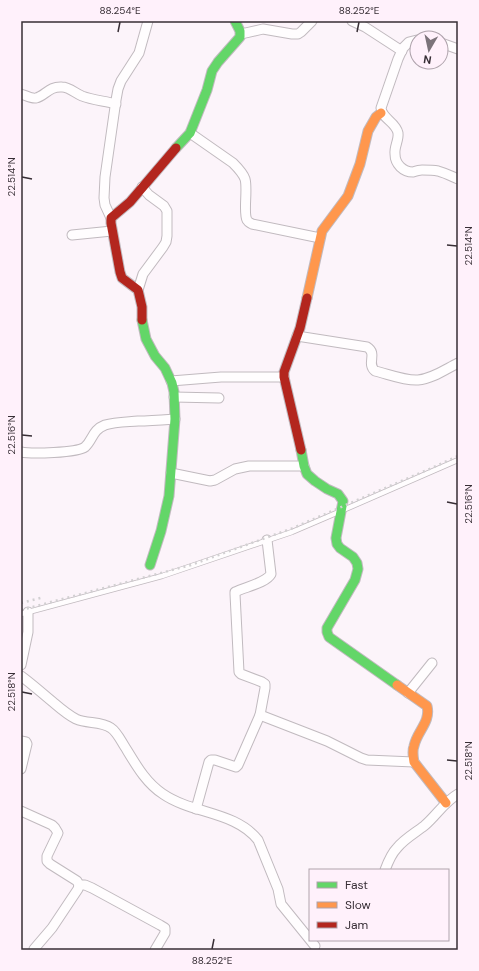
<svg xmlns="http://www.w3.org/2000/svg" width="479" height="971" viewBox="0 0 479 971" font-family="'DM Sans',sans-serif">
<rect width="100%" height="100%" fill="#fcf4fa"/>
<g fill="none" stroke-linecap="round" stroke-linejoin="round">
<defs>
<path id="lane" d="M 21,614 L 162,576 L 292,532 L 341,511 L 458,460"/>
<g id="street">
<path d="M 352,21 L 365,27 L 402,51"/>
<path d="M 241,34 L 263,29 L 292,34 L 298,34 L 301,32 L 312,21"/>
<path d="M 417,40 L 409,42 L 403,48 L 398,59 L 381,108 C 382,119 396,122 398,133 C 399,140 394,147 395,154 C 395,164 403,172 413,172 C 416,171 419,170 422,170 C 427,170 433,170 438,171 C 445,173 451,176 458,179"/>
<path d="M 441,43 L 458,49"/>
<path d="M 21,94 C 25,95 32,99 36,98 C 45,96 49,86 62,87 C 69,87 75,93 82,96 C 92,100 105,101 116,104"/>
<path d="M 190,133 L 233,163 C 238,168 243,173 245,179 C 248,189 243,213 247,220 C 249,223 249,222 252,224 L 320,238"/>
<path d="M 111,218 L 105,205 L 104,198 L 105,177 L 116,100 L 118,89 L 121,81 L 139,53 L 148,21"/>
<path d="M 72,235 L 112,231"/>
<path d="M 138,290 L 143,274 L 163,247 L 166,242 L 167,236 L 167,211 L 164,206 L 149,195 L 142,187"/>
<path d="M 297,336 L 367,347 C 378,354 366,363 375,371 C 388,374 405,381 418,380 C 432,379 446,369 458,363"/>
<path d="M 171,381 L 221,377 L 284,377"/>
<path d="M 174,397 L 219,398"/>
<path d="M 21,452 C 31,454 77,453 85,447 C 93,440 92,430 105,425 C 115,422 127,422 138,421 C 150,421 162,420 175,419"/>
<path d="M 171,473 L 210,481 L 215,480 L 235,469 L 249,466 L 304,466"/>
<path d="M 21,665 L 28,632 L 28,612"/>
<path d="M 21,676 C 32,684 43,694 54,703 C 61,709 68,715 76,719 C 87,724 101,721 111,728 C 117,732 121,741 125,747 C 136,765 146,783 163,794 C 192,814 235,811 258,840 L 278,889 L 281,904 L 315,946"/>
<path d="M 408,693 L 432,663"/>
<path d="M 260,715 L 327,741 L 361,758 L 367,760 L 414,762"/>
<path d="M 21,741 L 26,742 L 27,744 L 21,769"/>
<path d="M 196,809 L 209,762 L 211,760 L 215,760 L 236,767 L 238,765 L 260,715 L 265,688 L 265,684 L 262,682 L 241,674 L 239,672 L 235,594 L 235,592 C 245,587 266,583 271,574 L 267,540"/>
<path d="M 21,811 L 52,825 L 55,828 L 58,833 L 47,856 L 47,861 L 50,864 L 77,881 L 79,885 L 78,889 L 52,928 L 34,949"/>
<path d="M 385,870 C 388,862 391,854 397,848 C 404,839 415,833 424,826 C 436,816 444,802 458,794"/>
<path d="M 79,885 L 85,885 L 92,888 L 160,925 L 165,928 L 165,933 L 155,950"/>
</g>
<g id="fast">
<path d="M 176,148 L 190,133 L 207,90 L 212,71 L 218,62 L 240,37 L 240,31 L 235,21"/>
<path d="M 142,320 L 146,339 L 155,356 L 165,368 L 172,383 L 174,392 L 175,419 L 169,496 L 161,531 L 150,565"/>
<path d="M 301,450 L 304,466 L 307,474 L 315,481 L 327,489 L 338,494 L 343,501 L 336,538 L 337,544 L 340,548 L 353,557 L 357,563 L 358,569 L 355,580 L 327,628 L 327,632 L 329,637 L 397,685"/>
</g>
<g id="slow">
<path d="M 307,298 L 322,231 L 348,196 L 360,164 L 368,131 L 376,117 L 381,113"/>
<path d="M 397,685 L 427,706 C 431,722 417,731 414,746 C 412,751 413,756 414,762 L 446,803"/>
</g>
<g id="jam">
<path d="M 142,320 L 142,307 L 138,290 L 122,278 L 120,272 L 111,223 L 111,218 L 130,202 L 176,148"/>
<path d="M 301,450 L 284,377 L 284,372 L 300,328 L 307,298"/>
</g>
</defs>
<use href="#lane" stroke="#c1babf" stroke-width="6"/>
<use href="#street" stroke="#c1babf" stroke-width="11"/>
<use href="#fast" stroke="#c1babf" stroke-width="11"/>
<use href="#slow" stroke="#c1babf" stroke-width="11"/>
<use href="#jam" stroke="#c1babf" stroke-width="11"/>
<use href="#lane" stroke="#fffdfe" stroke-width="4.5"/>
<use href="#street" stroke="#fffdfe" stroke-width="9"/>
<use href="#fast" stroke="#63d668" stroke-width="9"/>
<use href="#slow" stroke="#ff974d" stroke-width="9"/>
<use href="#jam" stroke="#b3261e" stroke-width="9"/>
<g stroke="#d2d0d2" stroke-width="2.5" stroke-dasharray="2 4" stroke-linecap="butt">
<path d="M 21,603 L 44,597"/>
<path d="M 21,610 L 191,565 L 293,528 L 362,498 L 434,467 L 458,456"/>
</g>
</g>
<path fill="none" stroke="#372e35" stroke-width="1.5" d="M 118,32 L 120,22M 357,32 L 359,22M 22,177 L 32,179M 447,245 L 457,246M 22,435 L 32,436M 447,502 L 457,504M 22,692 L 32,694M 447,760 L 457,761M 212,949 L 214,939"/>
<rect width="479" height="971" fill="none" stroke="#fff1fb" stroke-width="44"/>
<rect x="309" y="869" width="140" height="72" fill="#fff1fb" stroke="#afa3ac"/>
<rect x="317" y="882" width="20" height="6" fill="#63d668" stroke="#afa3ac"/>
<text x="345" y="889" font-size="12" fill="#372e35">Fast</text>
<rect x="317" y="902" width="20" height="6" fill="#ff974d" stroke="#afa3ac"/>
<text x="345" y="909" font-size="12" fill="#372e35">Slow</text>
<rect x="317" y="922" width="20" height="6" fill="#b3261e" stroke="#afa3ac"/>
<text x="345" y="929" font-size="12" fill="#372e35">Jam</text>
<g transform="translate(429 50) rotate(189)"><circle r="19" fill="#fff1fb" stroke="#afa3ac"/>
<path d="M0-3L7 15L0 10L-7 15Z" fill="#7c737a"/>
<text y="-6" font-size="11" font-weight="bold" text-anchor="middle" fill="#372e35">N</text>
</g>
<rect x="22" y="22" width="435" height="927" fill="none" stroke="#372e35" stroke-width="1.5"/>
<g font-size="10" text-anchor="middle" fill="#372e35">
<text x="120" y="14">88.254°E</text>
<text x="359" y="14">88.252°E</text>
<text transform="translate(11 177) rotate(-90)" y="4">22.514°N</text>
<text transform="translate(468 246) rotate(-90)" y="4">22.514°N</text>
<text transform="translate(11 435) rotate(-90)" y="4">22.516°N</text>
<text transform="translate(468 504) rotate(-90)" y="4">22.516°N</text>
<text transform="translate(11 692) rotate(-90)" y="4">22.518°N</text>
<text transform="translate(468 761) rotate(-90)" y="4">22.518°N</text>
<text x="212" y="964">88.252°E</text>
</g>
</svg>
